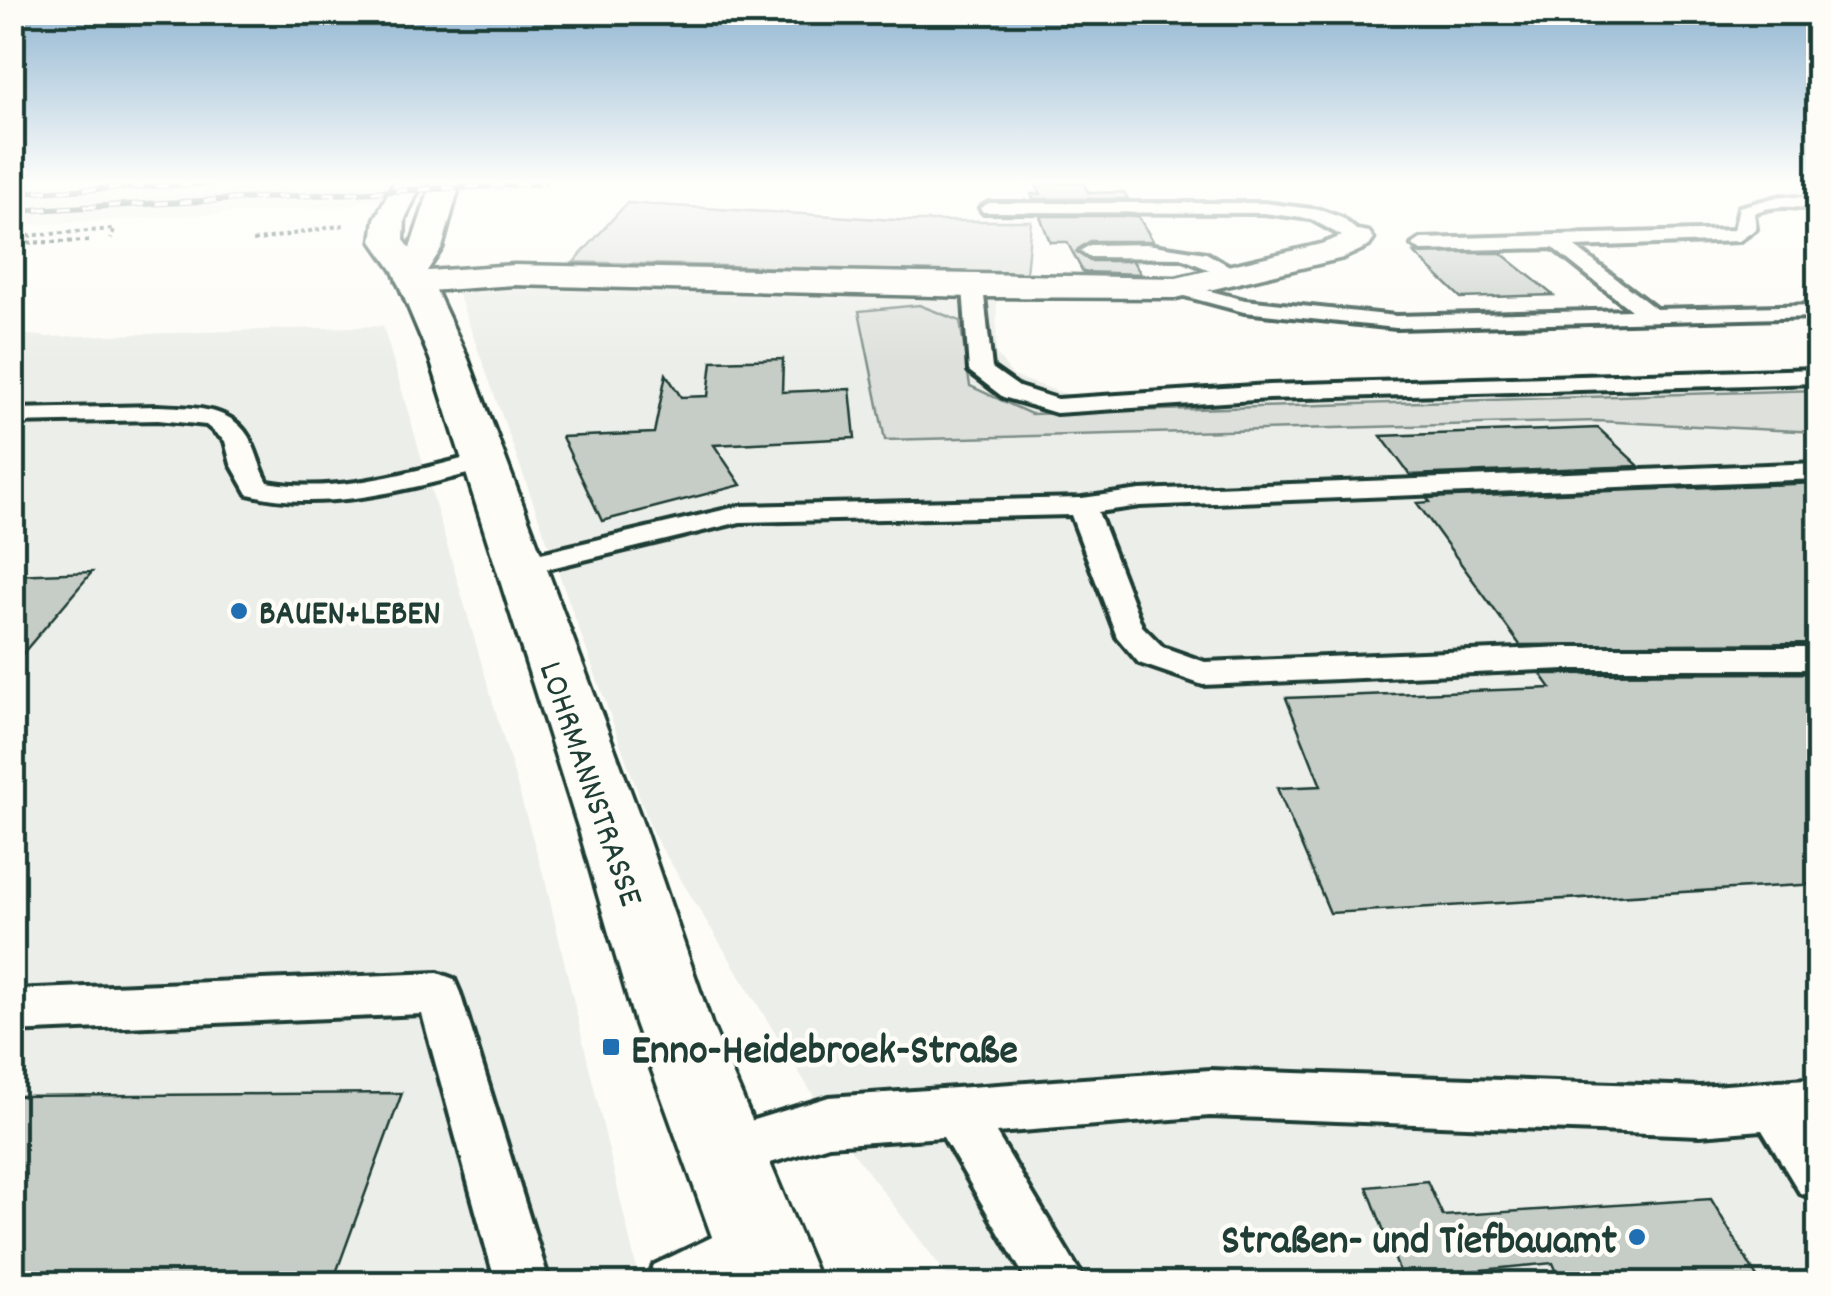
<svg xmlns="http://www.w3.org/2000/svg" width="1831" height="1296" viewBox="0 0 1831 1296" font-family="Dekko,sans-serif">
<rect width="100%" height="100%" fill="#fdfcf7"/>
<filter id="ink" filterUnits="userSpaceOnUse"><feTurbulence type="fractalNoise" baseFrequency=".01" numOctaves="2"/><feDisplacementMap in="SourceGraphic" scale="20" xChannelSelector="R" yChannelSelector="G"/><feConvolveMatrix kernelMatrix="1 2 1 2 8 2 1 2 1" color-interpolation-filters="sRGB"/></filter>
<g filter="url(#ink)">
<g fill="#eceee9">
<path d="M 13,183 L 673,183 L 481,192 L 360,201 L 351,206 L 13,226 Z"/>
<path d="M 454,283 L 997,299 L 996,354 L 1013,376 L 1072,396 L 1818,371 L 1818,1283 L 953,1283 L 829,1121 L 653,834 Z"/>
<path d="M 383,326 L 546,884 L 640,1283 L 13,1283 L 12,333 L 48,337 Z"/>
</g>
<g fill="#dde0db" stroke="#7e8e88" stroke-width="2.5">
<path d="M 627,203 L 911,221 L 1031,221 L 1026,274 L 574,262 Z"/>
<path d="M 919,305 L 960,321 L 970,386 L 1031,414 L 1818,390 L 1818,432 L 1597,421 L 885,440 L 859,311 Z"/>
</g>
<g fill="#c6cdc7" stroke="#1f3d34" stroke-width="2.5">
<path d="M 1035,183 L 1083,183 L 1089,193 L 1124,192 L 1128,199 L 1033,199 L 1031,194 L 1041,194 Z"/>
<path d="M 1040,216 L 1138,216 L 1153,241 L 1090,241 L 1076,252 L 1090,261 L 1133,261 L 1141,274 L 1083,272 L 1067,242 L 1050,242 Z"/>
<path d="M 1414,253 L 1501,253 L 1553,295 L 1461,298 Z"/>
<path d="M 783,359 L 782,392 L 850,389 L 855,438 L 714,445 L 741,485 L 602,521 L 562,437 L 654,433 L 666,374 L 681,397 L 708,396 L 712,361 Z"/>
<path d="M 1598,428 L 1639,466 L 1410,475 L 1381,436 Z"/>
<path d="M 1818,483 L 1818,643 L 1520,645 L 1417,503 L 1430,502 L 1427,498 Z"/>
<path d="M 92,572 L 12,666 L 12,575 Z"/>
<path d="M 1818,673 L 1818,884 L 1330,913 L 1277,788 L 1321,786 L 1286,698 L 1551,688 L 1541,674 Z"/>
<path d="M 402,1093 L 332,1284 L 12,1284 L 12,1096 Z"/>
<path d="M 1427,1181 L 1443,1216 L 1711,1199 L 1761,1284 L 1562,1284 L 1553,1263 L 1402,1278 L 1367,1187 Z"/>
</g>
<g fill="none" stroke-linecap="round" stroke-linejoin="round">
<defs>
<g id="lane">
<path d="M 1781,196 L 1818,199 L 1818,209 C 1796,207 1775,204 1754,213 L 1756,229 L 1739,241 L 1575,247 L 1656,309 L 1818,305 L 1818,317 L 1396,328 L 1244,312 L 1169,292 L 1166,288 L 1176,282 L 1245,300 L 1396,316 L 1631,310 L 1553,248 L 1421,251 L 1412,245 L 1421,239 L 1734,230 L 1739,207 Z"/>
<path d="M 989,203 L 1264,203 L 1320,210 L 1342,218 L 1367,239 L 1358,245 L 1311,219 L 1264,213 L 983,212 L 980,208 Z"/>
<path d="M 1147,244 L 1206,253 L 1244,274 L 1234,280 L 1181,258 L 1090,257 L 1080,251 L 1090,245 Z"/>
<path d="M 973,281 L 983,287 L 992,368 L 1019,387 L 1057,399 L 1269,385 L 1818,369 L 1818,383 L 1269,399 L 1056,413 L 1003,397 L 969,371 L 963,287 Z"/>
<path d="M 158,406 C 189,408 229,405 248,436 C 257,450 259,467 268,482 C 340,495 413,470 483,454 L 496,462 L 492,468 C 413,487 330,514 248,494 L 231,464 L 225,441 L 206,425 L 158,420 L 12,423 L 12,409 Z"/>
<path d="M 1818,463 L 1818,479 L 1140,506 L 1098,512 L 1142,626 L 1163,647 L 1205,662 L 1566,647 L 1818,647 L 1818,669 L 1566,669 L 1203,685 L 1139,663 L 1117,637 L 1071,515 L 740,522 L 518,576 L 507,573 L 503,567 L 507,561 L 740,506 L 1082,498 L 1140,490 Z"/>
<path d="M 438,973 L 454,979 L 460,993 L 550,1284 L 496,1284 L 422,1014 L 12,1032 L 12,990 Z"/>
<path d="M 1210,1070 L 1700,1087 L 1818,1078 L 1818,1200 L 1800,1193 L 1762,1130 L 1700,1135 L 1210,1116 L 996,1133 L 1087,1284 L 1029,1284 L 943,1137 L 829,1145 L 722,1178 L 704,1171 L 697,1153 L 704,1135 L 829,1097 Z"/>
<path d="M 758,1215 L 777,1222 L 784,1241 L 777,1260 L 730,1284 L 646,1284 L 654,1265 Z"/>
</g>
<path id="street" d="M 1358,230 L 1369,232 L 1374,239 L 1369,246 L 1343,258 L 1176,298 L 973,297 L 514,285 L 414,292 L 402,289 L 397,282 L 402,275 L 414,272 L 514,265 L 1176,278 L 1321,244 Z"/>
<path id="secondary" d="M 394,183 L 422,183 L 405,219 L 404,240 L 410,248 L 432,183 L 460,183 L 442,248 L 427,271 L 468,359 L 645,830 L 711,1023 L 821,1284 L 729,1284 L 635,1023 L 579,830 L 430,359 L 393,271 L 372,241 L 375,219 Z"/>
</defs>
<use href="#lane" stroke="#1f3d34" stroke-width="8"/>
<use href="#street" stroke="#1f3d34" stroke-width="7"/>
<use href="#secondary" stroke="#1f3d34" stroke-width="7"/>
<g stroke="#1f3d34" stroke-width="4" stroke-dasharray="4 4" stroke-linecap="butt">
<path d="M 12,237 L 114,229 L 111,239"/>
<path d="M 253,241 L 344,225"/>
<path d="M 12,243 L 91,241"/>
</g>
<use href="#lane" fill="#fdfcf7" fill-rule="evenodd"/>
<use href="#street" fill="#fdfcf7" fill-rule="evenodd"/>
<use href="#secondary" fill="#fdfcf7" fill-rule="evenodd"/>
<defs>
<g id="rail">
<path d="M 12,193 L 217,183"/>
<path d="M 12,211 L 544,183"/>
</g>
</defs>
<use href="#rail" stroke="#1f3d34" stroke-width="6"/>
<use href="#rail" stroke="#fdfcf7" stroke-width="4" stroke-dasharray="12" stroke-linecap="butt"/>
</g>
</g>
<linearGradient id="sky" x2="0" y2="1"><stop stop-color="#91b6d2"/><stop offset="0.5" stop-color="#fefefb"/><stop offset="1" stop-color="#fefefb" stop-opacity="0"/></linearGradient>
<rect width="1831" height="364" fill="url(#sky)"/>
<g fill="#1f6fb2" stroke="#fdfcf7" stroke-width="4">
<circle cx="239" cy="611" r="10"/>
<rect x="601" y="1037" width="20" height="20" rx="5"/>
<circle cx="1637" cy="1237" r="10"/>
</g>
<g text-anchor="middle" stroke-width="9" stroke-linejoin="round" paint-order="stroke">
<g font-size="35" font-weight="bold" fill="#1f3d34" stroke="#fdfcf7" text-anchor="start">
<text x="259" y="623">BAUEN+LEBEN</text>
</g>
<g font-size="35" fill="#1f3d34" stroke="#fdfcf7">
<text transform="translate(593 783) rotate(71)" y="12">LOHRMANNSTRASSE</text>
</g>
<g font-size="42" font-weight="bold" fill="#1f3d34" stroke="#fdfcf7" text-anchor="start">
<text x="631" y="1062">Enno-Heidebroek-Straße</text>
<text x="1617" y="1252" text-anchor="end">Straßen- und Tiefbauamt</text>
</g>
</g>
<rect width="1831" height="1296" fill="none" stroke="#fdfcf7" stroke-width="50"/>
<rect x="25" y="25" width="1781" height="1246" fill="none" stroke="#1f3d34" stroke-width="4" filter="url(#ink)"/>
</svg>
